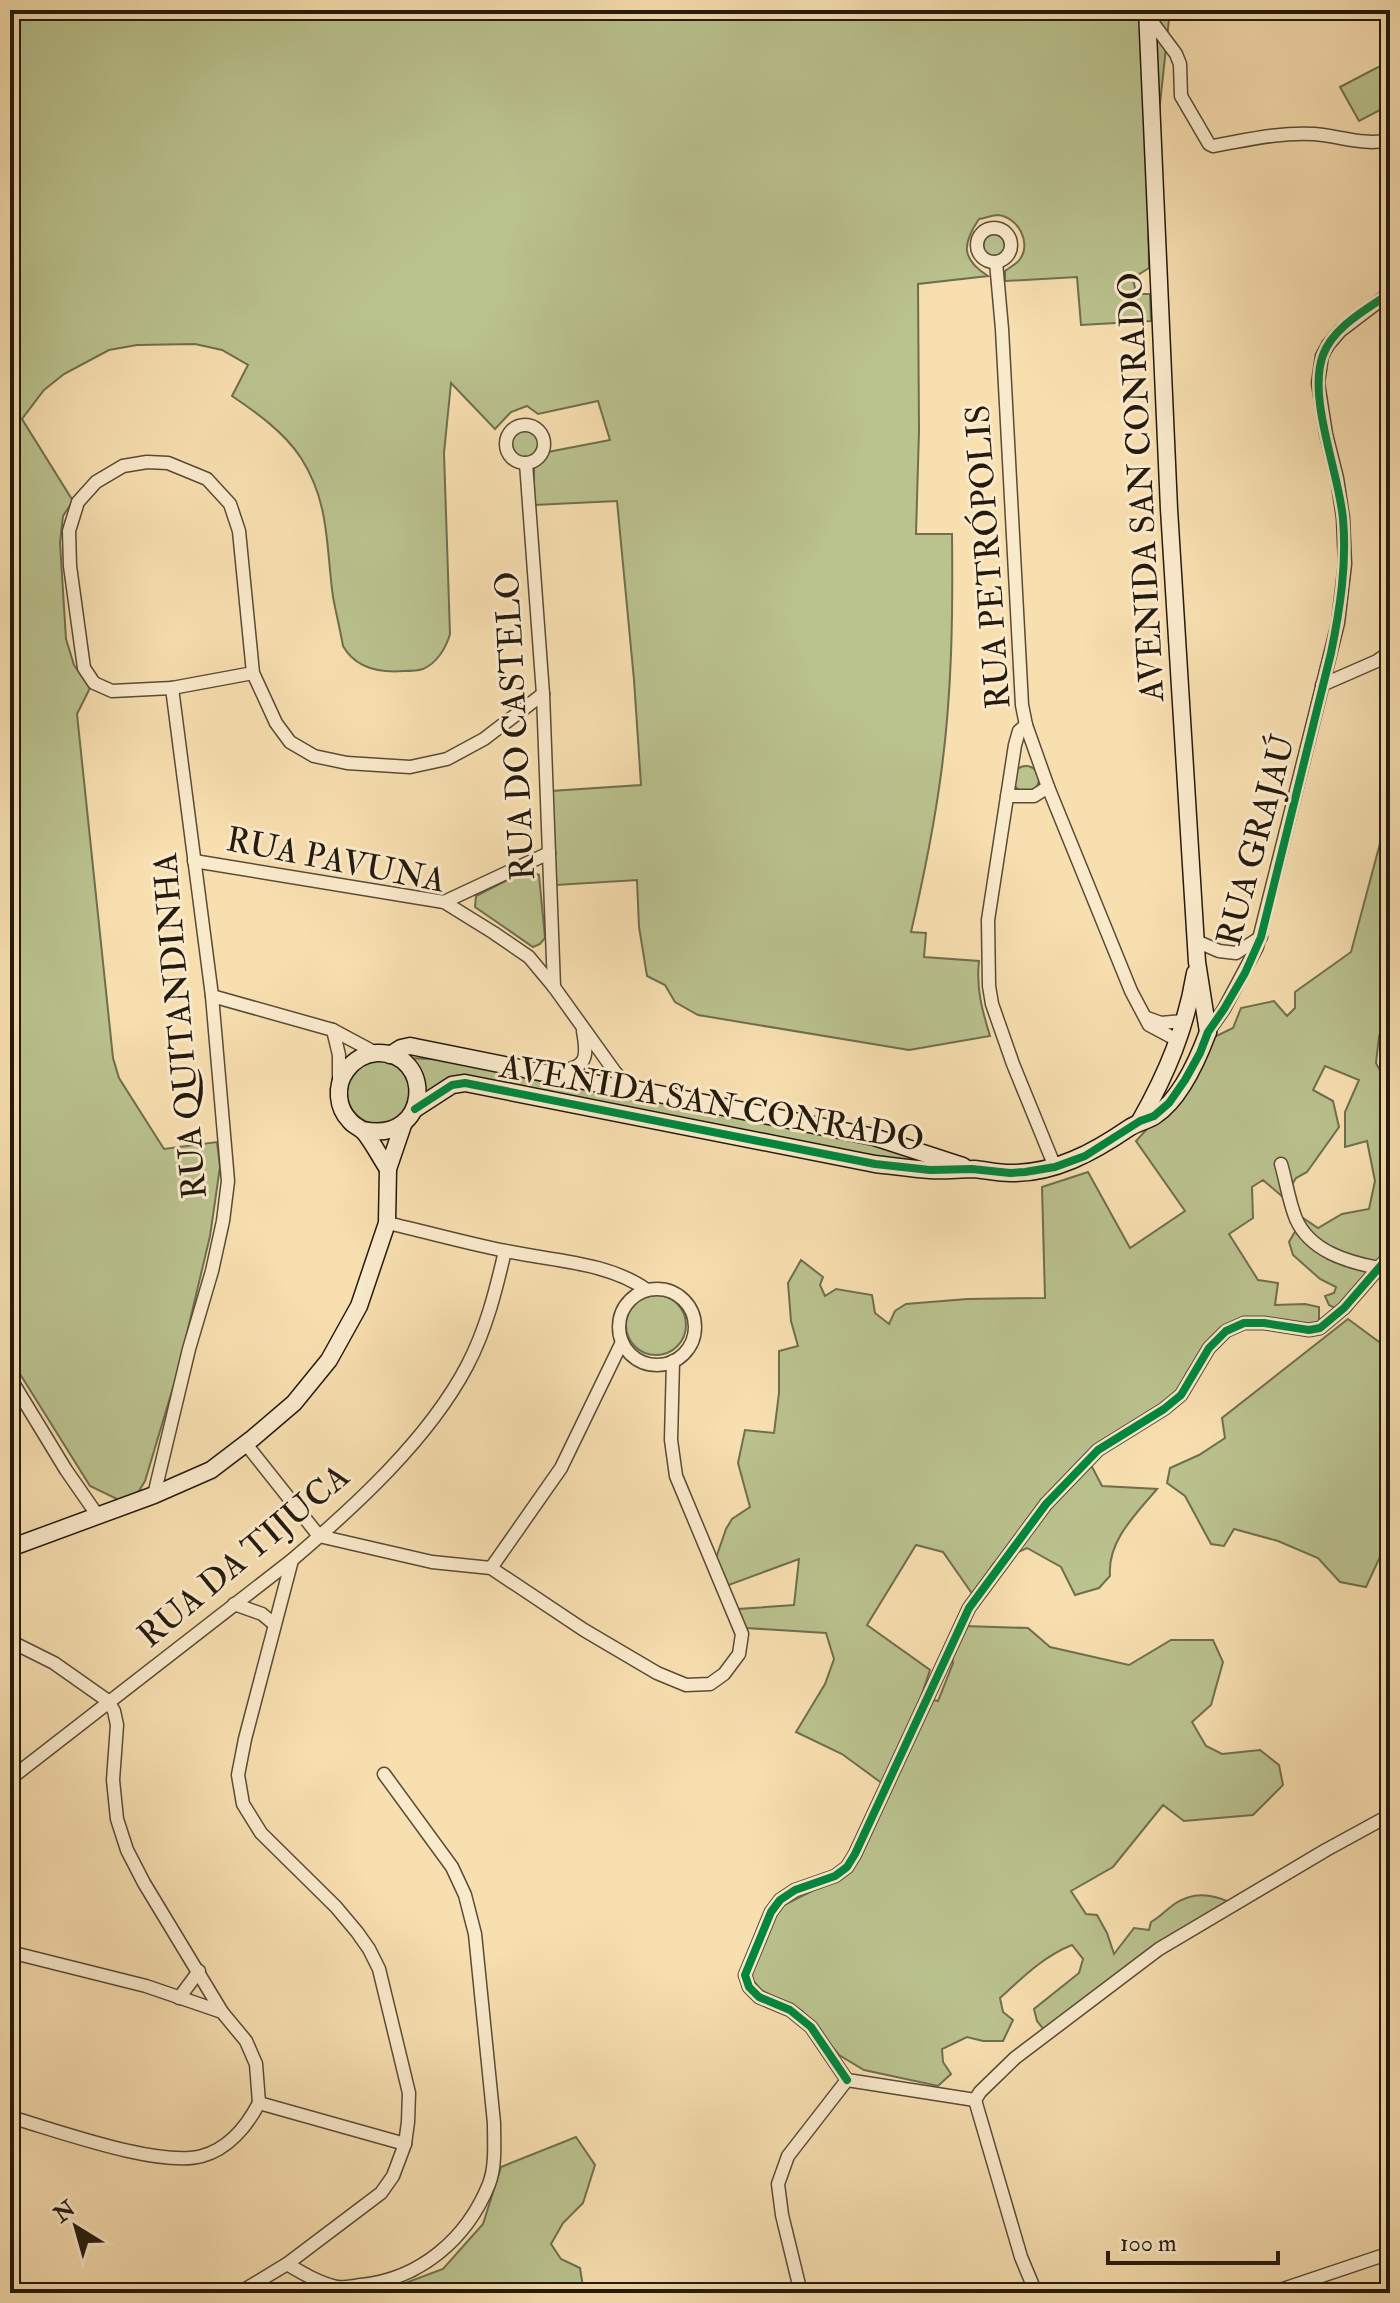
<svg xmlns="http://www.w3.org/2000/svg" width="1400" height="2303" viewBox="0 0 1400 2303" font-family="'IM FELL Double Pica',serif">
<rect width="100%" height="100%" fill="#f8dfb0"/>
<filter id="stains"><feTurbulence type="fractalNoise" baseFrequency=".0025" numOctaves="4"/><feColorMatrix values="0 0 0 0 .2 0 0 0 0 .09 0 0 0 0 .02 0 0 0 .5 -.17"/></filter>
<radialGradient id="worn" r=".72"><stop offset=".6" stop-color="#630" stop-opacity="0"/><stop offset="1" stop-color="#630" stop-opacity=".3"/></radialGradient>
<g fill="#bac28e" stroke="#6f6e4e" stroke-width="2">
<path d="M 10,10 L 1170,10 L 1148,216 L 1149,268 L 1133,278 L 1136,294 L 1150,294 L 1151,321 L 1081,325 L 1077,277 L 1005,281 L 1005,271 C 1010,267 1017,264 1020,259 C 1032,243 1018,217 998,215 C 993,215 985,218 979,219 C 962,244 961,259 988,276 L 918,284 L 919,431 L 916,534 L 952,534 C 953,614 952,695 941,774 C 934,827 923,880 911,932 L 926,933 L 924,957 L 979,961 C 976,988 982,1010 990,1036 L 909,1050 L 698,1015 L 675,1002 L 665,985 L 647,976 L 639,927 L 637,880 L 556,885 L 551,791 L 641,785 L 634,680 L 617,501 L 534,505 L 534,464 L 542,460 L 548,452 L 610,440 L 598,401 L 538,414 L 527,406 L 511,412 L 495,429 L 451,383 L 444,453 L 450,634 C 446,648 437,663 423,669 C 417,671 410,671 404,671 C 380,673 356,669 343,646 C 340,629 336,613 333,597 C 326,547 330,503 301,458 C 284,432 257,413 232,396 L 248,365 L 222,350 L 195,344 L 137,345 L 109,350 L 64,374 L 44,390 L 22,419 L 73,501 L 63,516 L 60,543 L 66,639 L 74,665 L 90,688 L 77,714 L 113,1058 L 119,1078 L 164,1149 L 217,1142 L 220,1167 L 210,1236 L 178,1371 L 145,1481 L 136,1496 L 123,1502 L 90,1486 L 10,1358 Z"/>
<path d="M 1380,66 L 1390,85 L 1390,105 L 1359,121 L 1340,87 Z"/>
<circle cx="994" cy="245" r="12"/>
<circle cx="525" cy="445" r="15"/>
<circle cx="1026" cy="779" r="13"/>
<path d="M 1390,806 L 1390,1022 L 1379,1036 L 1376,1063 L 1390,1090 L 1390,1250 L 1351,1295 L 1335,1308 L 1329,1305 L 1325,1296 L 1334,1293 L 1336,1287 L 1320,1279 L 1293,1255 L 1289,1242 L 1303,1218 L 1318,1228 L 1342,1214 L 1369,1209 L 1375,1181 L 1367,1141 L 1345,1147 L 1345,1112 L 1359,1080 L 1325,1066 L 1313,1090 L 1333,1101 L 1339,1127 L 1307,1172 L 1296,1178 L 1284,1198 L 1263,1180 L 1252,1187 L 1253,1218 L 1229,1234 L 1258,1280 L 1278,1283 L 1275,1305 L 1305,1304 L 1319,1307 L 1319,1322 L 1308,1326 L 1242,1318 L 1175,1396 L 1090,1463 L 1102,1486 L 1157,1489 C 1136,1514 1107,1541 1110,1576 L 1099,1588 L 1075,1595 L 1061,1567 L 1027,1548 L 994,1563 L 973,1595 L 943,1552 L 916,1545 L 867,1625 L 930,1670 L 921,1697 L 938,1701 L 953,1663 L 952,1655 L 964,1626 L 1028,1628 L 1050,1647 L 1129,1665 L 1171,1640 L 1213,1640 L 1223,1662 L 1211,1705 L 1192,1722 L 1206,1746 L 1222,1754 L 1260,1750 L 1279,1765 L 1283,1785 L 1253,1815 L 1184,1821 L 1163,1805 L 1113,1867 L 1071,1891 L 1086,1914 L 1097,1915 L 1107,1933 L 1114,1954 L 1134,1928 L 1149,1930 L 1151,1922 C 1160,1917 1165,1911 1173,1905 C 1191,1892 1210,1893 1229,1902 L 1045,2031 L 1037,2021 L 1034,2009 L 1079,1973 L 1083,1959 L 1072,1945 C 1044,1956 1023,1977 1000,1998 L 1003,2012 L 1013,2020 L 1003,2041 L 983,2041 L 967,2037 L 942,2049 L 943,2062 L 951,2074 L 938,2086 L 864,2070 L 839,2055 L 802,2011 L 761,1990 L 750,1977 L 778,1908 L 850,1872 L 883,1784 L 842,1754 L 796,1732 L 825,1684 L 834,1659 L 826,1633 L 746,1628 L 738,1609 L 794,1605 L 799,1559 L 726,1586 L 716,1558 L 726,1529 L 732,1519 L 750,1507 L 738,1463 L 745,1430 L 774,1433 L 779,1393 L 779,1351 L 798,1346 L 791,1321 L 788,1283 L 801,1260 L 823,1277 L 820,1285 L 825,1296 L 836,1289 L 872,1295 L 875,1313 L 889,1324 L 895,1311 L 906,1304 L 967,1299 L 1045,1298 L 1042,1187 L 1088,1172 L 1130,1248 L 1185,1211 L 1136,1141 L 1169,1105 L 1204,1042 L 1233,1028 L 1241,1008 L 1274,1001 L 1287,1016 L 1295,1008 L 1295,992 L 1351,952 Z"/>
<path d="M 527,870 L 539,875 L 545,938 L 540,944 L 533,947 L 475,907 L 476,896 Z"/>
<path d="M 404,1058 L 433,1059 L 463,1063 L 870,1143 L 930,1159 L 930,1168 L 482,1079 L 421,1102 Z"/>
<circle cx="379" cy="1092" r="32"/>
<circle cx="656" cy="1325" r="30"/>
<path d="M 1348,1319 L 1390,1350 L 1390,1529 L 1386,1544 L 1366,1587 L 1340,1582 L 1318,1558 L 1278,1541 L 1234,1529 L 1224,1546 L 1211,1544 L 1185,1496 L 1167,1483 L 1170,1468 L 1199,1455 L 1225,1438 L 1222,1418 Z"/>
<path d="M 576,2137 L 595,2165 L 583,2203 L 563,2223 L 551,2244 L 561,2259 L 580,2268 L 584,2293 L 367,2293 L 384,2291 L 443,2269 L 483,2224 L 501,2167 Z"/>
</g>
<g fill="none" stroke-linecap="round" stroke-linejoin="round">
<defs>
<g id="street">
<path d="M 1147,15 L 1176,54 L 1180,64 L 1181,96 L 1209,144 L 1213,146 C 1247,140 1280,132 1314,134 C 1340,136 1364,146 1390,140"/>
<circle cx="994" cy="245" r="17"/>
<path d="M 996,262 L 1002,329 L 1022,705 L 1026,725 L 1048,787 L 1131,991 L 1149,1025 L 1179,1041"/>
<circle cx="525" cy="444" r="19"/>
<path d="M 526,463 L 543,694 L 554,987"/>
<path d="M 253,673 L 172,688 L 112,691 L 94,683 L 84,668 L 70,566 L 69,531 L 78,502 L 96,482 L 123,466 L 147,462 L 168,463 L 207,479 L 230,504 L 239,531 L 253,673 L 276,723 L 290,742 L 314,756 L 347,763 L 410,767 L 447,759 L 484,739 L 543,694"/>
<path d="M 1322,685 L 1377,661 L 1390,652"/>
<path d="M 1026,725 L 1019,731 L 1015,745 L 988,920 L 989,986 L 992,1004 L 1013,1064 L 1055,1167"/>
<path d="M 1007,796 L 1034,796 L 1048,787"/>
<path d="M 194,861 L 444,902 L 494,933 L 529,957 L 554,987 L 615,1072 L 629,1088"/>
<path d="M 444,902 L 549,853"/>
<path d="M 1196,941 L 1219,951 L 1236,953 L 1261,937"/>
<path d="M 212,996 L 333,1030 L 376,1053"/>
<path d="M 1147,1018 L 1161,1023 L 1183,1021"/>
<path d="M 333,1030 L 339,1055 L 339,1082"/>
<path d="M 1208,1032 L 1224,1009 L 1257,947 L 1338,623 L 1345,564 L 1343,518 L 1337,478 L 1326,434 L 1318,383 L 1322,356 L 1328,345 L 1340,331 L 1390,293"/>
<path d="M 557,1072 C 587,1067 588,1059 583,1031"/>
<path d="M 1281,1164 C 1286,1181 1289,1202 1296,1219 C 1310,1251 1347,1262 1379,1268"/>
<path d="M 387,1223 C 427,1232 466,1243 506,1251 C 553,1261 608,1262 647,1290"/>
<circle cx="657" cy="1327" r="38"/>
<path d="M 10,1378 L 66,1470 L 98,1516"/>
<path d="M 246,1444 L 319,1536 L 432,1562 L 491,1568 L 584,1630 L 657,1673 L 686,1685 L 710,1684 L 724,1674 L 739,1654 L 742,1634 L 676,1476 L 671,1440 L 673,1361"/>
<path d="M 154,1495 L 189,1349 L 212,1271 L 223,1221 L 228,1181 L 212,996 L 172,688"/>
<path d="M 491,1568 L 561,1468 L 622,1342"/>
<path d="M 234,1604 L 262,1614 L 274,1624"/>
<path d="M 10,1641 L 54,1663 L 108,1701 L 114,1711 L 117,1725 L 113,1780 L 117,1819 L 127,1850 L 144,1883 L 222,2012"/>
<path d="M 10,1779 L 292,1560 C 354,1507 428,1440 467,1366 C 486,1330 496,1290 505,1251"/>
<path d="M 10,1952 L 146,1986 L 222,2012 L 246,2041 L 256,2064 L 259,2103"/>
<path d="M 179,1998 L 199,1971"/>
<path d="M 847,2080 L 811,2027 L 790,2010 L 759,1997 L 749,1987 L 745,1975 L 771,1912 L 780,1900 L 795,1890 L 835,1876 L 847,1867 L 855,1854 L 969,1608 L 1046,1504 L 1098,1450 L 1164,1409 L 1181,1395 L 1209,1348 L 1226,1331 L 1244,1323 L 1264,1323 L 1309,1330 L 1320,1328 L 1344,1308 L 1390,1255"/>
<path d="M 847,2080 L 975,2100"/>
<path d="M 975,2100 L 980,2092 L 1015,2058 L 1159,1949 L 1326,1850 L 1390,1815"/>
<path d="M 975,2100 L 1021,2257 L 1036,2293"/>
<path d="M 259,2103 L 405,2144"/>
<path d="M 10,2117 C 56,2130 159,2168 202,2156 C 228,2149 247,2126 259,2103"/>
<path d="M 287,2264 C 302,2273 319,2283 337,2287 C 344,2288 353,2286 361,2285 C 420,2279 467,2239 489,2184 C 496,2166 494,2143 494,2123 L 475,1934 L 465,1895 L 452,1867 L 384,1774"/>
<path d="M 239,2293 L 287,2264 L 381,2193 L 393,2176 L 405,2144 L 408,2122 L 409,2093 L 379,1969 L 369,1949 L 357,1932 L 336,1907 L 261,1833 L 243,1804 L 238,1775 L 245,1739 L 292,1560"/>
<path d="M 801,2293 L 782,2215 L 778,2184 L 788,2156 L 847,2080"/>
<path d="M 1271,2293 L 1390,2253"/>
</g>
<g id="secondary">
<path d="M 1147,10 L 1169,509 L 1197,962 L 1208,1032"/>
<path d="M 390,1055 L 401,1048 L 410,1046 L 609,1086 L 629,1088 L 874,1137 L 963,1166"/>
<path d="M 415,1109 L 452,1085 L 465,1083 L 875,1164 C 894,1166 912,1169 930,1170 C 945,1171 959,1169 974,1169 C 986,1170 998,1173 1010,1173 C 1054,1174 1094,1152 1129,1128 C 1138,1122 1148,1121 1156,1115 C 1181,1098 1198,1059 1208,1032"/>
<path d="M 1140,1121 C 1167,1073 1186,1028 1195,973"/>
<path d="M 363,1130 C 432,1144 434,1051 377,1053 C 364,1054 353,1061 346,1071 C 335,1086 337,1108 350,1121 C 354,1126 361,1128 365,1133 C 373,1143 380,1157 388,1169"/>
<path d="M 10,1548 L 154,1495 L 211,1470 L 253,1438 L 294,1403 L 329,1360 L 359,1306 L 387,1223 L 388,1169 L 403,1125"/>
</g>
</defs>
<use href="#street" stroke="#594b36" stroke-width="15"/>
<use href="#secondary" stroke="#241a0d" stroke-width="19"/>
<use href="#street" stroke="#faeacc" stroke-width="12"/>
<use href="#secondary" stroke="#faeacc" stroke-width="16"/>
<defs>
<g id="cycleway">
<path d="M 415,1109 L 452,1085 L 465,1083 L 875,1164 L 930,1170 L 972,1169 L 1010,1173 L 1025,1172 L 1055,1167 L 1085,1156 L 1140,1121 L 1154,1116 L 1169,1103 L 1185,1080 L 1200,1053 L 1208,1032 L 1224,1009 L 1245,973 L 1261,937 L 1331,653 C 1340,609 1347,564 1343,519 C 1339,472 1307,398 1323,355 C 1333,327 1367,309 1390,293"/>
<path d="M 847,2080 L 811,2027 L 790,2010 L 759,1997 L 749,1987 L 745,1975 L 771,1912 L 780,1900 L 795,1890 L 835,1876 L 847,1867 L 855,1854 L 969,1608 L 1046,1504 L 1098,1450 L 1164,1409 L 1181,1395 L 1209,1348 L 1226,1331 L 1244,1323 L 1264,1323 L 1309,1330 L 1320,1328 L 1344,1308 L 1390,1255"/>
</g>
</defs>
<use href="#cycleway" stroke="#faeacc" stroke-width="13"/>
<use href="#cycleway" stroke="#00873e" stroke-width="8"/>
</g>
<g text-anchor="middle" stroke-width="6" stroke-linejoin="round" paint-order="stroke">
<g font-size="34" fill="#241a0d" stroke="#faeacc">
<text transform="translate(1140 487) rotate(-93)" y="12">AVENIDA SAN CONRADO</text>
<text transform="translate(987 557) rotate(-94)" y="12">RUA PETRÓPOLIS</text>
<text transform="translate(514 726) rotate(-93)" y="12">RUA DO CASTELO</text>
<text transform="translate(1255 840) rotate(-75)" y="12">RUA GRAJAÚ</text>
<text transform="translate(336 859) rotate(11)" y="12">RUA PAVUNA</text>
<text transform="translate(179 1026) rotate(-95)" y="12">RUA QUITANDINHA</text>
<text transform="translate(712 1102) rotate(10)" y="12">AVENIDA SAN CONRADO</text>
<text transform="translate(243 1555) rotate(-40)" y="12">RUA DA TIJUCA</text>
</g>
</g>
<rect width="1400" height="2303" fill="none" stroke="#f8dfb0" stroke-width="40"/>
<rect x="12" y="12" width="1376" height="2279" fill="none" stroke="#241a0d" stroke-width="4"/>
<rect x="20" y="20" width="1360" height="2263" fill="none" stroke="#241a0d" stroke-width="2"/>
<g transform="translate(76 2227) rotate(323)" stroke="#faeacc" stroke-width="6" paint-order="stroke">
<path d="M0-6L14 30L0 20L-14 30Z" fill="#241a0d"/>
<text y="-12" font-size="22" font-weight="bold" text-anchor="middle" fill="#241a0d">N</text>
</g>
<path d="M1108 2251v12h170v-12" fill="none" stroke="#241a0d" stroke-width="4"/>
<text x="1120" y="2251" font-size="24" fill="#241a0d" stroke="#faeacc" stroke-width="6" paint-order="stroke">100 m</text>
<rect width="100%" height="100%" filter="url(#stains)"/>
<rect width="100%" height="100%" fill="url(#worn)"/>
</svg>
